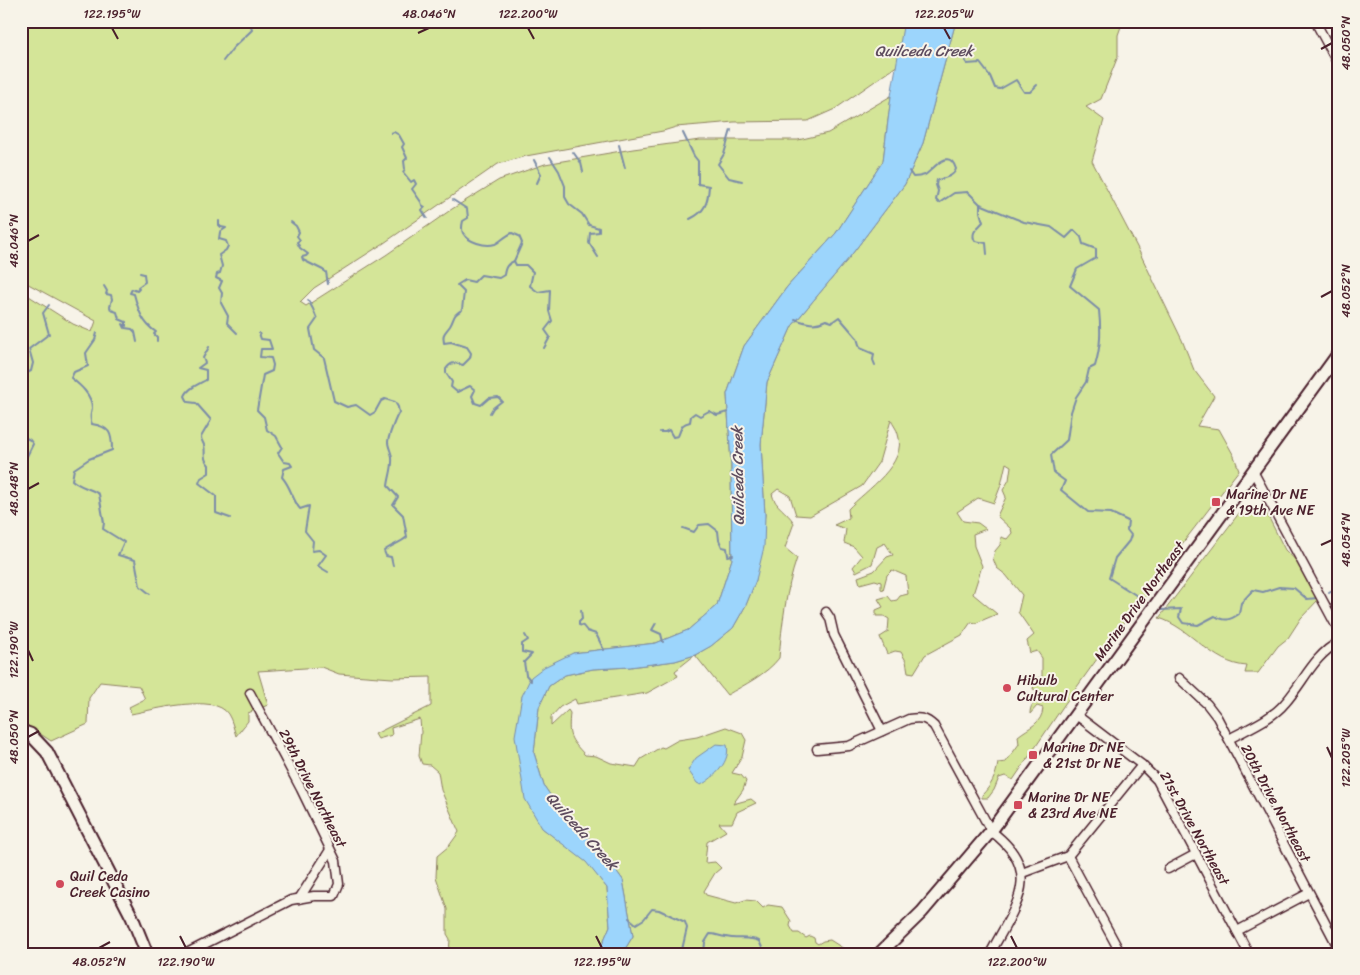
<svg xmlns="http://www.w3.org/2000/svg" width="1360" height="975" viewBox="0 0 1360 975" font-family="Sriracha,sans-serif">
<rect width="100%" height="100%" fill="#f7f3e8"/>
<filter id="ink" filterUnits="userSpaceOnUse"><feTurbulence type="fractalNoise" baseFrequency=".02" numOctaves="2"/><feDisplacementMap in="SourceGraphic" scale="10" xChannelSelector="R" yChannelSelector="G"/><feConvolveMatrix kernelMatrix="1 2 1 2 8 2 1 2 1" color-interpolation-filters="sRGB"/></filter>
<g filter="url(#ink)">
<g fill="#d4e598" stroke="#8f8262">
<path d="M 21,21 L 904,21 L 898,65 L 835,109 L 808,121 L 734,122 L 676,127 L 663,131 L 526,156 L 498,164 L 384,243 L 314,288 L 300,302 L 306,306 L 386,255 L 452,209 L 499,180 L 545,164 L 633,149 L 700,140 L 798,140 L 828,133 L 891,96 L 883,161 L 836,233 L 787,287 L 744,346 L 727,394 L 731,465 L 732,559 L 717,605 L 688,630 L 656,643 L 573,653 L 522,696 L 542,828 L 587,862 L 607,888 L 610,926 L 598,954 L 449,954 L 450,939 L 447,934 L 447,909 L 436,877 L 437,856 L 449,846 L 459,832 L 441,790 L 438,772 L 430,765 L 422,764 L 419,756 L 421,732 L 420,719 L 391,728 L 392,735 L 378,739 L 375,734 L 431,706 L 431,677 L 392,678 L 339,674 L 321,667 L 258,671 L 268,705 L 248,713 L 248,721 L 236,736 C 234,730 232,720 228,714 C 215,693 152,710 131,714 L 129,707 L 145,699 L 139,686 L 100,682 L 89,698 L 88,724 L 51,741 L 21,721 L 21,291 L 73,324 L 92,332 L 96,321 L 21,280 Z"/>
<path d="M 956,21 L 1123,21 L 1118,35 L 1118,56 L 1101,99 L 1086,107 L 1104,120 L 1092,161 L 1137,247 L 1182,340 L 1194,370 L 1214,396 L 1197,426 L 1219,429 L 1234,456 L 1239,470 L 1172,557 L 1146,597 L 1138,603 L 1120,627 L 1064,705 L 1013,780 L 1005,776 L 999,778 L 994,790 L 988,798 L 982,798 L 982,795 C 991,786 996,776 998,763 L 1006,762 L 1019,744 L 1018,736 C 1029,727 1042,724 1043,708 L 1037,706 L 1030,714 C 1030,706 1033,703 1039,698 L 1039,691 L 1033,689 L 1035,679 L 1042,677 L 1042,658 L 1037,651 L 1030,653 L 1027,641 L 1034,635 L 1018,612 L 1022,595 L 1006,575 L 997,568 L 995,564 L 993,558 L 995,551 L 1000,545 L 1001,537 L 1007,539 L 1012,533 L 1011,529 L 997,516 L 1006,497 L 1003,490 L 1009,480 L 1011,466 L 1006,463 L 1001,485 L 994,503 L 978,498 L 957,512 L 963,521 L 978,523 L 986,529 L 973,534 L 974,546 L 982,566 L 973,594 L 997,614 L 976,623 L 971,622 L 962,635 L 925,655 L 914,673 L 908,672 L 906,661 L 901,652 L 895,651 L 887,654 L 880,637 L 888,632 L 889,619 L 884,616 L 876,616 L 876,610 L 883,607 L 878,599 L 888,596 L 892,601 L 897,600 L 900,596 L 908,594 L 906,576 L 892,570 L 887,575 L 883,590 L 881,589 L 881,582 L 875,580 L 860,584 L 858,577 L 874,571 L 887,557 L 893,555 L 885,543 L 877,547 L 872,564 L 856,572 L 853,567 L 862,556 L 854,547 L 844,543 L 846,529 L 834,525 L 849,518 L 848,509 C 866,490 908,464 898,434 C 897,429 893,425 891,420 L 879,462 L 862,486 L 810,516 L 796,515 L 790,496 L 778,489 L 772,494 C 775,507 787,511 794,523 L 785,548 L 797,558 C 786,590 782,624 779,658 C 767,674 744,685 727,695 L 695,655 L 675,671 L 678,676 L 647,693 L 577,704 L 575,699 L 560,707 L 551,717 L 551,726 L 568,710 L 570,713 C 568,736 569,738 585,755 L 596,756 L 611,763 L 636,767 L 641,759 L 661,747 L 664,748 L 678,740 L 697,737 L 726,727 L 742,733 L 746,740 L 742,757 L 732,773 L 741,775 L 746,781 L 743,790 L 733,804 L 751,799 L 756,803 L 737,812 L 732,823 L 719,823 L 726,831 L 707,842 L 705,863 L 715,862 L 721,868 L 715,873 L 704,891 L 706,895 L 736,903 L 745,900 L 756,901 L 763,908 L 768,905 L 782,907 L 791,921 L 790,926 L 794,933 L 799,933 L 806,938 L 810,936 L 814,938 L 815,942 L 818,944 L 823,941 L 830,940 L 852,954 L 622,954 L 633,936 L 623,880 L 602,851 L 561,811 L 544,786 L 534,753 L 539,707 L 549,686 L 565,675 L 593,669 L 630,667 L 675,661 L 695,655 L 711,646 L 733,628 L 746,605 L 756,580 L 765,515 L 761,444 L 767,382 L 792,326 L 849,258 L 905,184 L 923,143 Z"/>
<path d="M 1243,508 L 1248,510 L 1266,512 L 1285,550 L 1300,564 L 1318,600 L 1301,618 L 1288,638 L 1278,646 L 1258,673 L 1245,673 L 1247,666 C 1212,664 1191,628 1159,618 Z"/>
</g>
<g fill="#9cd5fc" stroke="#7b8ca8">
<path d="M 904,21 L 956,21 L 923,143 L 905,184 L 849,258 L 792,326 L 767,382 L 761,444 L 765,515 L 764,547 L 756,580 L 746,605 L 733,628 L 711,646 L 695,655 L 675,661 L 630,667 L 593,669 L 565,675 L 549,686 L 539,707 L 534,753 L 544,786 L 561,811 L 602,851 L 623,880 L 633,936 L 622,954 L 598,954 L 610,926 L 607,888 L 586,862 L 542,828 L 525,799 L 515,736 L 522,696 L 531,677 L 544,667 L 573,653 L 656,643 L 688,630 L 717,605 L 732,559 L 731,465 L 727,394 L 744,346 L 787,287 L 836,233 L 883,161 L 891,96 Z"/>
<path d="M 716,744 L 727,745 C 731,761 715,777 701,785 L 697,783 L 688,770 L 696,758 Z"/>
</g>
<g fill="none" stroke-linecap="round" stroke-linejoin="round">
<g stroke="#7b8ca8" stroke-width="2">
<path d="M 697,21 L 698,28"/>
<path d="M 1036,21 L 1039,26 L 1051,21"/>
<path d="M 346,25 L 348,21"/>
<path d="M 946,49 L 962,53 L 967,64 L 980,63 L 990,76 L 995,88 L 1000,89 L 1016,80 L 1024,92 L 1030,92 L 1037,85"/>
<path d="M 223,61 L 233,48 L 252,30 L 250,21"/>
<path d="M 731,130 L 724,154 L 718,164 L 729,178 L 742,181"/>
<path d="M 391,133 L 394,132 L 399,135 L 404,144 L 402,147 L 407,158 L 404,161 L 405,169 L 403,172 L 411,182 L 414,180 L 416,184 L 412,189 L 421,202 L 422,205 L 425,207 L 422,210 L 427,218"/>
<path d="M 683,133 L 694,156 L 698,161 L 698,184 L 709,186 C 708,203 705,212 690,219"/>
<path d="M 619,145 L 625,168"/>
<path d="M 573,152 L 581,163 L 583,172"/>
<path d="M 550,157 L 559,171 L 565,186 L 565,197 L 569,204 L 582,214 L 589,225 L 599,228 L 599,232 L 590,233 L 589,243 L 598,257"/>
<path d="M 534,160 L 541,174 L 537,183"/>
<path d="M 909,171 L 913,177 C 917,177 922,176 925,175 C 933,170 949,146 956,169 C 953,177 945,178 937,180 L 936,185 L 938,191 L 936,200 L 939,203 L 954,193 L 968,192 L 980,204 L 1024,222 L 1051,227 L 1066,238 L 1074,230 L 1081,237 L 1083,244 L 1096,249 L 1096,258 L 1077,269 L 1070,286 L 1099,310 C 1101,331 1101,346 1095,366 L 1089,369 L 1086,382 L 1076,397 L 1071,412 L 1067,440 L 1051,455 L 1054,473 L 1065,481 L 1061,490 L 1088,512 L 1111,513 L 1128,521 L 1127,530 L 1131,535 L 1129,541 L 1115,558 L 1109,578 L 1142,599"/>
<path d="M 453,200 L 467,209 L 468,218 L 463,221 C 462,225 461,229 463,233 C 468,242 485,247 495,244 C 500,242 505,236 512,233 L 519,236 L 522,243 L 514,261 L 516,265 L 526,265 L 533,272 L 530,286 L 538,292 L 550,290 L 549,311 L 552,321 L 545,330 L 550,337 L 544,348"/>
<path d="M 980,204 L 980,212 L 983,222 C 978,228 970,232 975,241 L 986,243 L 987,254"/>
<path d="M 219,221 L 219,225 L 221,227 L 226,228 L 220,232 L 219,239 L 226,241 L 228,246 L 226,250 L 219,255 L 222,266 L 220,273 L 217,274 L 216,278 L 222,281 L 219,288 L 222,293 L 221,303 L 228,316 L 227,323 L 237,333"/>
<path d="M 291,222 L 296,226 L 299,232 L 297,236 L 300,240 L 297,242 L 300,248 L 308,254 L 306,256 L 302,257 L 303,260 L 323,270 L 326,272 L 328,284"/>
<path d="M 140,273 L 144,274 L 145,282 L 138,287 L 139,289 L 137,291 L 132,289 L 130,293 L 134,294 C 138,309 142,323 156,332 L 154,334 L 157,337 L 157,341"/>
<path d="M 104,286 L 107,291 L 106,294 L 111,295 L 112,299 L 110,307 L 111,310 L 117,312 L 119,319 L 126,322 L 126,326 L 123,324 L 125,328 L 132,329 L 135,332 L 137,342"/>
<path d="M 308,300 L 313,309 L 317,319 L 310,329 L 314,350 L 324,358 L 334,401 L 347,407 L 356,405 L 370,415 L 375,412 L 381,401 L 385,399 L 395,402 L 398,407 L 399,413 C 396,416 388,438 388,442 C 388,447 392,453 392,458 C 393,467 389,477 388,486 L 398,497 L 393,505 L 403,515 L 407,537 C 399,544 391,545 384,551 L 386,556 L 391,557 L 393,566"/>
<path d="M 795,319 C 806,323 815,326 826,320 L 832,322 L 839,317 L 857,338 L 860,348 L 874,354 L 873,360 L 875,365"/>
<path d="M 97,333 L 95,340 L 86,353 L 88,366 L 74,372 L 71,378 C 80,385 92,395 92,408 C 91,415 89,417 92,424 C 110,427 112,433 112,450 L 89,459 L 74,469 L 72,480 C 81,488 88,487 99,494 L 104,523 L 103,529 L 124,542 L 118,555 L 135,560 L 140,586 L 150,594"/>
<path d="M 259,333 L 261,339 L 269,340 L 272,349 L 261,349 L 260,357 L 271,358 L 273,365 L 272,371 L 263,375 L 257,410 L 264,417 L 267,430 L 276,436 L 282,447 L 278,453 L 284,462 L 290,463 L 292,466 L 284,469 L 282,477 C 291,487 292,499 300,509 L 309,506 L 305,531 L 313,541 L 312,551 L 319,550 L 326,555 L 318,566 L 328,572"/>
<path d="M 209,347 L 203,358 L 205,363 L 198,368 L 206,370 L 206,380 C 199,384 188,388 185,396 L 188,402 L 196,403 L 211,420 L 201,437 C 201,440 203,442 204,445 C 206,453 202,458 209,465 L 209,473 L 201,478 L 199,483 L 216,496 L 216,513 L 230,518"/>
<path d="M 21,376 L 31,371 L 33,363 L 29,349 L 49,334 L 43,313 L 49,305"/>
<path d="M 21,383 L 25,384 L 21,392"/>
<path d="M 490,413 L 493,408 L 502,401 L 498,397 L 489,398 L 481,405 L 475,403 L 472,396 L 475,390 L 470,386 L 457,392 L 451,387 L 452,382 L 446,373 L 446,369 C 451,362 454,362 463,365 L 470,358 L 471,353 L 467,347 L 451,342 L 444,343 C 442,333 445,333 450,326 C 455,318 452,315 462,310 L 464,292 L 457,285 L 465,280 L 474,282 L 481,275 L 499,278 L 504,275 C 505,267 507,264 514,261"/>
<path d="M 21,423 L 25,427 L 21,433"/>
<path d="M 660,432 L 665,432 L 669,430 L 673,437 L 678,436 C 682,428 680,424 690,422 L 691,416 L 695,413 L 700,416 L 709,411 L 717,415 L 728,412"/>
<path d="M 21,435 L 22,436 L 30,440 L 33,444 L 24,462"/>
<path d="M 683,528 L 694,532 L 699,525 L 709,524 L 718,531 L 719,540 L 722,547 L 727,548 L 728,556 L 733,555"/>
<path d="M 1329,593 L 1339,587"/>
<path d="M 581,610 L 582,619 L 579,622 L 579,625 L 583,626 L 587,631 L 596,634 L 604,650"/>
<path d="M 1161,610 L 1181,609 L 1179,617 L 1183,623 L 1198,625 L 1215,616 C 1225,622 1230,620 1239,614 L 1241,603 L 1253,590 L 1263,592 L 1279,587 L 1294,588 L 1307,599 L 1318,598"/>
<path d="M 656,623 L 652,630 L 661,634 L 663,642"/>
<path d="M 525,635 L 528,640 L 522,644 L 522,652 L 532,654 L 524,662 L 526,675 L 531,681"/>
<path d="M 629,918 L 636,924 L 644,919 L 652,909 L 659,910 L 685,922 L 687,928 L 681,954"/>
<path d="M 704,954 L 705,942 L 710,934 C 716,934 719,936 726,937 C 737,940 748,936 759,941 L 765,954"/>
</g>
<defs>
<g id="street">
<path d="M 1315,21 L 1339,66"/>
<path d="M 1253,471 L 1339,631"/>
<path d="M 826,612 L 830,618 L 834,635 L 882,731"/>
<path d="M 1179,678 L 1207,704 L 1217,717 L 1339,949"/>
<path d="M 1075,714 L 1142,765 L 1157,780 L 1249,954"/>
<path d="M 1229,739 C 1247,729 1272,719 1285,703 C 1303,683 1314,655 1339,642"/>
<path d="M 817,749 L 849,746 L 909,719 C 920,717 926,718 934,726 L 991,831 C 1046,872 1015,906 990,954"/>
<path d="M 1068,856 L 1121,954"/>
<path d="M 1168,869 L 1196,854"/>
<path d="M 1022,873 L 1068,856 L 1142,765"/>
<path d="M 299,899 L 330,850"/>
<path d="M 1237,931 L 1309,893"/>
<path d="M 185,954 L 291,900 L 314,896 L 334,896 L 339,884 L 336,861 L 301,789 L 250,693"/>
</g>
<g id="secondary">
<path d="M 21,731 L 30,734 L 47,752 L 132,917 L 147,954"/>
<path d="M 879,954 L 922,912 L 991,831 L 1339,353"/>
</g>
</defs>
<use href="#street" stroke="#4a1f2b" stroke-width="11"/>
<use href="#secondary" stroke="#4a1f2b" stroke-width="15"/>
<use href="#street" stroke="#f7f3e8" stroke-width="8"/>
<use href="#secondary" stroke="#f7f3e8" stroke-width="11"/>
</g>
</g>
<path fill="none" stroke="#4a1f2b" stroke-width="2" d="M 112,28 L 118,39M 528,28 L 534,39M 944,28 L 950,39M 418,33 L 429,28M 1321,49 L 1332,43M 28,241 L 39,235M 1321,297 L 1332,291M 28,489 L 39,483M 1321,545 L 1332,540M 28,650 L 33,661M 28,737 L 39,731M 1327,747 L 1332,758M 180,936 L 186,948M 596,936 L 602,948M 1011,936 L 1017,948M 99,948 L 110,942"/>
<g fill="#d1495b" stroke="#f7f3e8" stroke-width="2">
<rect x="1211" y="497" width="10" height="10" rx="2.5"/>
<circle cx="1007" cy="688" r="5"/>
<rect x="1028" y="750" width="10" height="10" rx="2.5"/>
<rect x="1013" y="800" width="10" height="10" rx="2.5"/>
<circle cx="60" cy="884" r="5"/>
</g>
<g text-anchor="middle" stroke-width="4" stroke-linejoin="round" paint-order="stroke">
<g font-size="14" fill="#4a1f2b" stroke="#f7f3e8" text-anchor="start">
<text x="1226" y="499">Marine Dr NE<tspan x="1226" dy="16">&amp; 19th Ave NE</tspan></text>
<text x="1017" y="685">Hibulb<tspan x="1017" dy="16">Cultural Center</tspan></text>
<text x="1043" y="752">Marine Dr NE<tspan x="1043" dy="16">&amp; 21st Dr NE</tspan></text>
<text x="1028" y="802">Marine Dr NE<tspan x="1028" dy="16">&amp; 23rd Ave NE</tspan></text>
<text x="70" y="881">Quil Ceda<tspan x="70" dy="16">Creek Casino</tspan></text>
</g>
<g font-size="14" fill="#4a1f2b" stroke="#f7f3e8">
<text transform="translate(1139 601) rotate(-54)" y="5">Marine Drive Northeast</text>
<text transform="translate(313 788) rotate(63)" y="5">29th Drive Northeast</text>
<text transform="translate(1276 803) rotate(62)" y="5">20th Drive Northeast</text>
<text transform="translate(1195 828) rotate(61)" y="5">21st Drive Northeast</text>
</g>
<g font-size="15" font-style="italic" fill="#5e4c5f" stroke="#f7f3e8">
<text x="924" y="56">Quilceda Creek</text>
<text transform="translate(738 476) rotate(-91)" y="5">Quilceda Creek</text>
<text transform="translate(582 831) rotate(48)" y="5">Quilceda Creek</text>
</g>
</g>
<rect width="1360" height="975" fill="none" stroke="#f7f3e8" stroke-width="55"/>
<rect x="28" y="28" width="1304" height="920" fill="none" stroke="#4a1f2b" stroke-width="2"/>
<g font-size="12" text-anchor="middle" fill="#4a1f2b">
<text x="112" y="18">122.195°W</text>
<text x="429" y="18">48.046°N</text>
<text x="528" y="18">122.200°W</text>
<text x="944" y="18">122.205°W</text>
<text transform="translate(1346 43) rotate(-90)" y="4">48.050°N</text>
<text transform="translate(14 241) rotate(-90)" y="4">48.046°N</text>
<text transform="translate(1346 291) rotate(-90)" y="4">48.052°N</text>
<text transform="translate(14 489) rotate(-90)" y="4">48.048°N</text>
<text transform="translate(1346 540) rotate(-90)" y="4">48.054°N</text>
<text transform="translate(14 650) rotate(-90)" y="4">122.190°W</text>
<text transform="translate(14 737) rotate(-90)" y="4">48.050°N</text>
<text transform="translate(1346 758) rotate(-90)" y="4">122.205°W</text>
<text x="99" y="966">48.052°N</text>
<text x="186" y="966">122.190°W</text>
<text x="602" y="966">122.195°W</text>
<text x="1017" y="966">122.200°W</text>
</g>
</svg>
